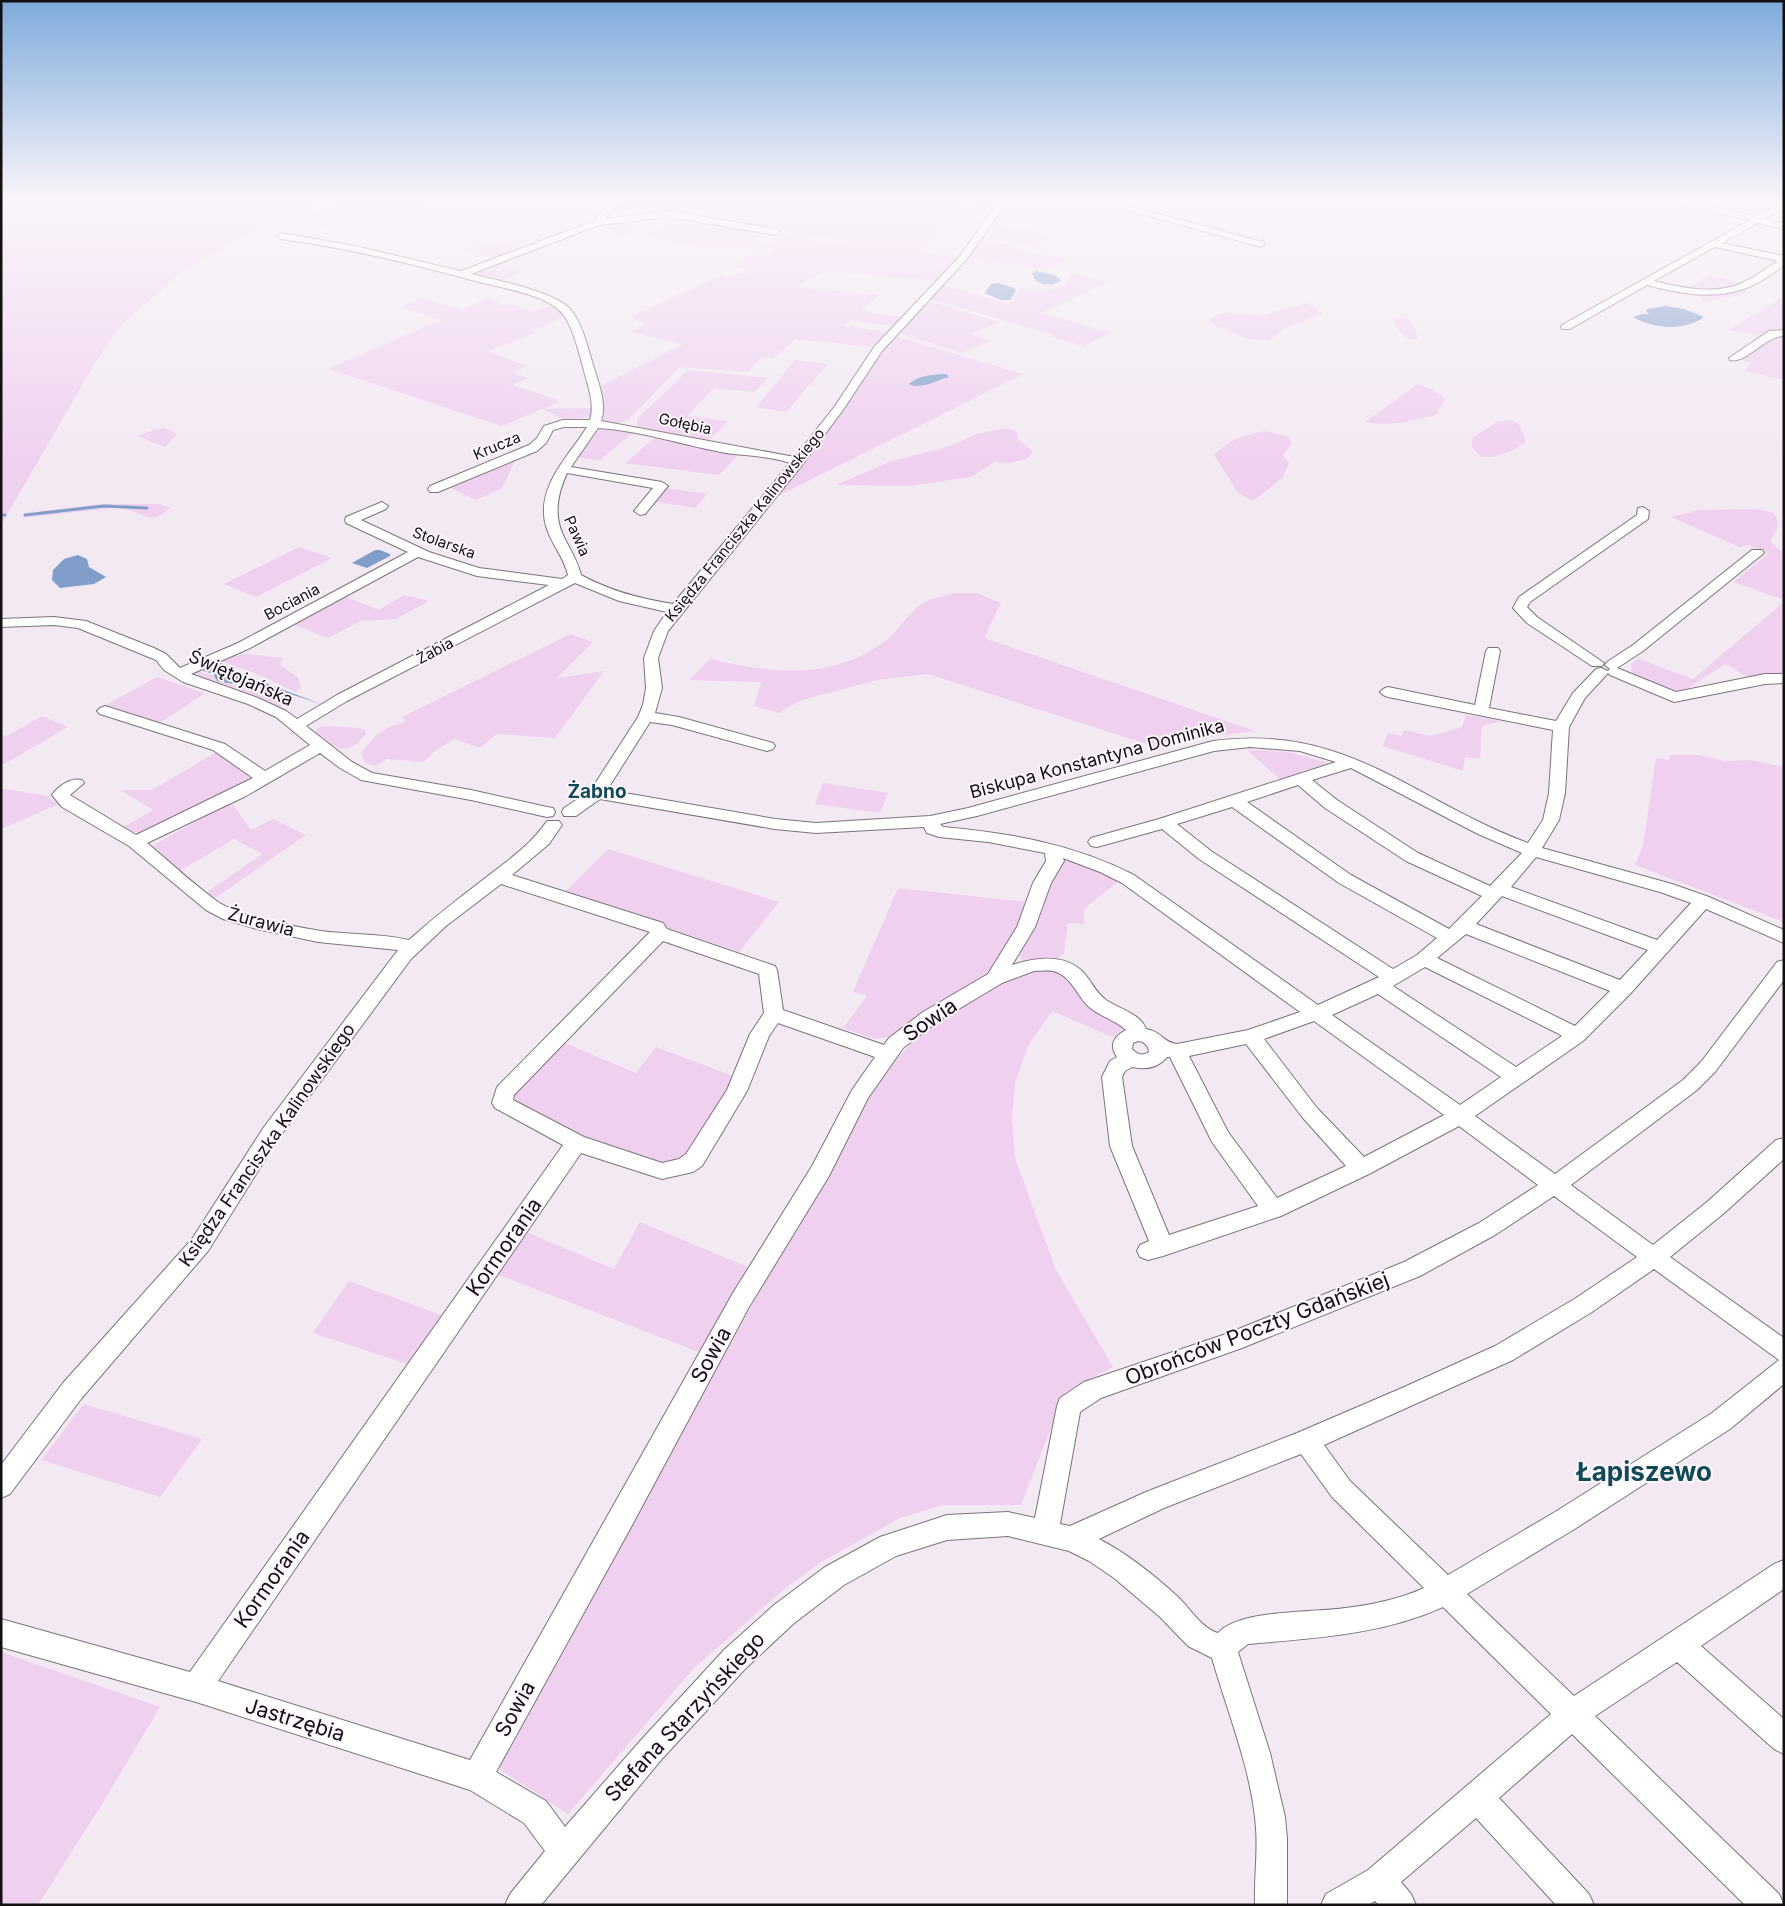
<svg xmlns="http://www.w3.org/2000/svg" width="1785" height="1906" viewBox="0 0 1785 1906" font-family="Inter,sans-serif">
<rect width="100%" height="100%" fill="#f3e9f3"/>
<g fill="#efd1ef" fill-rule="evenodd">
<path d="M 1,198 L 336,198 L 267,226 L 210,255 L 174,279 L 122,324 L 96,361 L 1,525 Z"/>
<path d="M 350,198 L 447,198 L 367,227 L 345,222 L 328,228 L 293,221 Z"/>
<path d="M 622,198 L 876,198 L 873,200 L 894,202 L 923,198 L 943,202 L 963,201 L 966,198 L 1002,198 L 979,229 L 974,228 L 984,213 L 972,211 L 973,205 L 966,203 L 929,223 L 978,231 L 945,227 L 918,251 L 959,257 L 935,281 L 830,271 L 820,274 L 796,287 L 879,295 L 861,311 L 903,317 L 894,326 L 851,320 L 844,326 L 888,332 L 871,347 L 796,339 L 774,358 L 762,357 L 748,372 L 680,367 L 629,419 L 618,423 L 603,422 L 601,386 L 683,344 L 631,332 L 645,324 L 630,317 L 723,274 L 726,277 L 749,271 L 744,268 L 734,268 L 740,264 L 742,258 C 752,253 764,256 775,253 L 775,250 L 748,246 L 738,249 L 721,248 L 681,244 L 644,235 L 665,226 L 649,217 L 602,222 ZM 716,210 L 702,218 L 846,241 L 842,244 L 785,235 L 769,244 L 749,242 L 766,231 L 667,215 Z"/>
<path d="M 623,221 L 630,224 L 635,233 L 621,237 L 611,235 L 617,231 L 594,225 Z"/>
<path d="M 994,222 L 1055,236 L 1036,246 L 982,238 Z"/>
<path d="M 979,240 L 1016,246 L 1020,250 L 1068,259 L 1048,270 L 967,259 Z"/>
<path d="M 501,241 L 523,242 L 511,248 L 520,251 L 500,259 L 462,250 C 478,244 486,244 501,241 Z"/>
<path d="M 496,262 L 524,272 L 497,282 L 472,275 L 472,272 Z"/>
<path d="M 1071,274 L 1109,281 L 1042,313 L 1110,333 L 1083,346 L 1052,337 L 1052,334 L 930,299 L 943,285 L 1009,304 L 1021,289 L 1052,289 L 1065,285 Z"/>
<path d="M 1709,275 L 1744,284 L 1719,288 L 1683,290 Z"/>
<path d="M 1746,288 L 1745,294 L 1703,302 L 1697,293 Z"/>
<path d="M 1784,296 L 1784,331 L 1776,328 L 1761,336 L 1729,330 Z"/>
<path d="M 423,298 L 462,310 L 487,298 L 501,302 L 497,304 L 505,306 L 510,304 L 533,312 L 552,305 L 561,309 L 563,317 L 532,331 L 535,333 L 488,351 L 527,366 L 512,373 L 528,378 L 513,385 L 560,401 L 544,409 L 593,408 L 591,417 L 566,420 L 542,409 L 502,426 L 328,369 L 441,320 L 402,307 Z"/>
<path d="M 926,302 L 936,303 L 999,322 L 971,334 L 990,341 L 962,353 L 902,334 L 899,331 Z"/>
<path d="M 1308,303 L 1323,314 L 1285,328 L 1275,336 L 1268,340 L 1259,340 L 1247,339 L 1211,323 L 1210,319 L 1221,313 L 1264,315 Z"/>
<path d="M 1399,317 C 1412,319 1417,327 1417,340 C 1403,339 1400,332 1393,320 Z"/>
<path d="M 1784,335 L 1784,380 L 1743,371 L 1752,363 L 1739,359 C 1751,348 1767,336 1784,335 Z"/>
<path d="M 898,337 L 1023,374 L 776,497 L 891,338 Z"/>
<path d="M 795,360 L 828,364 L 786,412 L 756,407 Z"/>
<path d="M 688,370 L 769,378 L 754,392 L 714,388 L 687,416 L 728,421 L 711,439 L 702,441 L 637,426 L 637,419 Z"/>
<path d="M 1418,384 L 1435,391 L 1445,399 L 1436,415 C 1412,421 1390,427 1365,422 Z"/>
<path d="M 1510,420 L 1519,424 L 1526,442 C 1511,452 1499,458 1481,457 L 1472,447 L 1472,438 L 1497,422 Z"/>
<path d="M 604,427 L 634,432 L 600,460 L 575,457 L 595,430 Z"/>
<path d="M 165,428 L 177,434 L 165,447 L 137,436 L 156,429 Z"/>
<path d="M 1007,428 L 1017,432 L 1018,439 L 1033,452 L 1026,459 L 1009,463 L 995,462 L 971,477 L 911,486 L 836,485 L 889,462 L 950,446 L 976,434 Z"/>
<path d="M 1266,431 L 1289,437 L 1292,443 L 1283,455 L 1289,463 L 1282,478 L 1253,501 L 1238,493 L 1214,455 C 1228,440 1246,434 1266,431 Z"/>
<path d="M 656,437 L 739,454 L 719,475 L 625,463 Z"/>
<path d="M 516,459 L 502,488 L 476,500 L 448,487 Z"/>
<path d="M 667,488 L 707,494 L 695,508 L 652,501 Z"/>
<path d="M 101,504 L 159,504 L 171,508 L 157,517 L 151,518 L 126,509 L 111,508 L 23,518 L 26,513 Z"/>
<path d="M 1757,509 L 1774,513 C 1781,524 1777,530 1770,541 L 1784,554 L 1784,600 L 1733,582 L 1768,554 L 1749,545 L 1739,547 L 1671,517 L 1700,510 Z"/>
<path d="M 299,547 L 332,558 L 256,597 L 224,584 Z"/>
<path d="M 953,593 L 977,593 L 1001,603 L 984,638 L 1255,731 L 1200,738 L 1159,748 L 928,674 L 877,680 L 802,700 L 778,713 L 754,706 L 761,682 L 689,680 L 710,659 C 771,673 827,681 883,643 C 898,633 909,611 923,603 C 932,598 944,596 953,593 Z"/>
<path d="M 341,595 L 379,610 L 404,595 L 429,601 L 396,619 L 361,621 L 328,638 L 290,623 Z"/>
<path d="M 1784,602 L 1784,674 L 1765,675 L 1749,678 L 1726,664 L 1681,692 L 1679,690 L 1672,691 L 1632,673 L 1631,664 L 1639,659 L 1693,679 Z"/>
<path d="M 570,634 L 593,642 L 557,678 L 604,671 L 555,738 L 497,734 L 480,748 L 454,739 L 435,751 L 424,762 L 388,759 L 376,766 L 365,763 L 361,753 C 376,734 382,728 405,722 L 402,717 Z"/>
<path d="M 247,654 L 283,658 L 280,665 L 298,677 L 301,688 L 296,692 L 257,674 L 221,661 L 230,656 Z"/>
<path d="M 197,669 L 204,674 L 212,675 L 215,680 L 244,688 L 285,694 L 296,698 L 280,707 L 197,675 Z"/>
<path d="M 157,677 L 205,693 L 160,723 L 106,705 Z"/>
<path d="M 1466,715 L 1502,721 L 1482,726 L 1480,759 L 1465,757 L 1463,771 L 1383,746 L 1388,733 L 1402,736 L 1404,730 L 1431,736 L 1462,727 Z"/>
<path d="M 42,716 L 68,727 L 1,766 L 1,735 L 7,736 Z"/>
<path d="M 326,726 L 358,728 L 365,730 L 365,735 C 344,760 335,747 315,731 L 318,728 Z"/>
<path d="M 1259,750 L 1288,752 L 1332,764 L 1305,770 L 1283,782 L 1248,751 Z"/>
<path d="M 218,751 L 249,774 L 247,785 L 159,829 L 140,833 L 120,829 L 153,810 L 120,790 L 152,790 Z"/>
<path d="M 1670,755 L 1698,755 L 1724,761 L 1751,760 L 1784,767 L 1784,922 L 1635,865 L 1643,846 L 1656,758 L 1669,760 Z"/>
<path d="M 823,783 L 888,793 L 880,813 L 815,804 Z"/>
<path d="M 1,788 L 46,796 L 59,804 L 1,829 Z"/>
<path d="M 231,802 L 251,830 L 273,819 L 306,835 L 215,898 L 207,892 L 262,854 L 234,839 L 178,872 L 150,847 Z"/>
<path d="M 608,849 L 779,902 L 739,952 L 564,893 Z"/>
<path d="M 1063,856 L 1121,879 L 1084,909 L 1084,924 L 1068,923 L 1064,953 L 1055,960 L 1024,962 L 1019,956 L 1035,916 Z"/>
<path d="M 898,888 L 1028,902 L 1005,954 L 985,979 L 888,1037 L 874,1039 L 843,1028 L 867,996 L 853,992 Z"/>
<path d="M 1041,969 L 1058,972 L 1126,1027 L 1112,1037 L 1052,1011 L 1029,1044 L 1015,1083 L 1012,1119 L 1015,1158 L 1056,1270 L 1113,1367 L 1065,1392 L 1021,1505 L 943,1505 L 900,1518 L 821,1562 L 783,1590 L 694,1668 L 568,1814 L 504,1772 L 497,1764 L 841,1145 L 882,1075 L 923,1031 L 982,992 L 1019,973 Z"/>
<path d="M 565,1043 L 636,1073 L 656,1047 L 736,1077 L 684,1159 L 656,1165 L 576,1136 L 516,1106 L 514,1092 Z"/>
<path d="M 640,1222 L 750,1268 L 701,1353 L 496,1274 L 526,1232 L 614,1269 Z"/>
<path d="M 349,1281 L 441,1315 L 407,1364 L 313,1333 Z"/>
<path d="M 84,1404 L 202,1439 L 160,1497 L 41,1460 Z"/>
<path d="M 1,1652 L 160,1707 L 105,1799 L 38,1905 L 1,1905 Z"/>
</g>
<g fill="#809ec9">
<path d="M 1037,271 L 1054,275 L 1061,280 C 1052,288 1035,286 1032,273 Z"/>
<path d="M 998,283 L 1014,288 L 1016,291 L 1010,300 L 1001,300 L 985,293 L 991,284 Z"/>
<path d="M 1665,306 L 1684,309 L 1702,316 L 1703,318 C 1682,331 1654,329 1633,317 L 1642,314 L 1649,314 L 1646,311 L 1647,309 Z"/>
<path d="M 946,374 L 949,377 C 938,380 920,390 909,384 C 917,376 934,374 946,374 Z"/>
<path d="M 375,550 L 380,550 L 390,554 L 390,556 L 367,568 L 352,563 Z"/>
<path d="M 78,555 L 87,559 L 89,567 L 106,577 L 94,584 L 60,588 L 52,580 L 53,570 L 64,559 Z"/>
<path d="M 215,663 L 221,663 L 236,672 L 321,704 L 290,694 L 217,681 L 213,674 L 198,669 Z"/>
</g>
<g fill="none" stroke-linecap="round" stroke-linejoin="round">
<g stroke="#809ec9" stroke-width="3">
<path d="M 1,515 L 5,515"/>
<path d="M 25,515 L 104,506 L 147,508"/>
</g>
<defs>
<g id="minor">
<path d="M 614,198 L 623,198 L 605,219 L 671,211 L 776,229 L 781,232 L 776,235 L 671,217 L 599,225 L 471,274 C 496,280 552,291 569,308 C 583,323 588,349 594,368 C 599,384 607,405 601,421 L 795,457 L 835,406 L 874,347 L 960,256 L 1001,198 L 1010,198 L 966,260 L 882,351 L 843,410 L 802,465 L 668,631 L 658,658 L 662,688 L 655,713 L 679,717 L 773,743 L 775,746 L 773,749 L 767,751 L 672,725 L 650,722 L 607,790 L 775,819 L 816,823 L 930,816 L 968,808 L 1213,741 C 1348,723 1412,800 1528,843 L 1543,820 L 1549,793 L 1553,730 L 1388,697 L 1383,695 L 1380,692 L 1383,689 L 1388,687 L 1475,705 L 1486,651 L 1488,648 L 1498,648 L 1500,651 L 1489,708 L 1556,721 L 1573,693 L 1596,669 L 1601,668 L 1608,671 L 1610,669 L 1605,665 L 1607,662 L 1633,645 L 1752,550 L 1762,550 L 1764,553 L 1643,651 L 1617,668 L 1676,692 L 1765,674 L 1784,674 L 1784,683 L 1765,684 L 1674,702 L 1610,675 L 1608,673 L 1585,698 L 1569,727 L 1565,793 L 1559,820 L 1542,848 L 1672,884 L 1709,897 L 1784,930 L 1784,943 L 1706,909 L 1630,994 L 1583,1041 L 1475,1116 L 1555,1174 L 1683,1080 L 1701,1062 L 1777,962 L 1784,960 L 1784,980 L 1715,1072 L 1697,1090 L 1571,1185 L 1653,1245 L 1707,1202 L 1776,1140 L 1784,1138 L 1784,1159 L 1723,1214 L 1670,1257 L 1784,1338 L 1784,1384 L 1730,1429 L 1573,1530 L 1467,1594 L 1574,1696 L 1774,1564 L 1784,1560 L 1784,1589 L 1701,1646 L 1784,1719 L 1784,1754 L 1774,1749 L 1677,1662 L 1595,1716 L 1779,1894 L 1784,1905 L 1745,1905 L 1572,1734 L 1499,1798 L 1589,1894 L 1594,1905 L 1556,1905 L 1476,1818 L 1401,1882 L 1411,1894 L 1416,1905 L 1379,1905 L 1375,1901 L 1368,1905 L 1321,1905 L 1326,1894 L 1368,1870 L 1551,1714 L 1443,1607 C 1381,1635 1315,1638 1248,1644 L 1238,1652 L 1270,1753 L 1285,1817 L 1287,1839 L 1287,1905 L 1255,1905 C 1254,1879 1258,1854 1256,1828 C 1252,1771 1228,1714 1212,1658 L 1188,1646 L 1160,1617 L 1114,1578 L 1089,1561 L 1069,1551 L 1008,1536 L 947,1540 L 896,1556 L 844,1585 L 793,1624 L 745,1669 L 661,1760 L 541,1905 L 505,1905 L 510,1894 L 545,1851 L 524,1823 L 470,1790 L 196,1702 L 1,1647 L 1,1619 L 190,1672 L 563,1145 L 495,1108 L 492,1103 L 497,1087 L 650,932 L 501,884 L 446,926 L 411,959 L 278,1139 L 208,1251 L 81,1399 L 10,1494 L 1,1498 L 1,1465 L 63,1383 L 192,1239 L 264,1127 L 398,950 L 318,942 L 257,929 L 223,919 L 206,910 L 129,846 L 62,807 L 52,795 C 58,786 71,777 82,780 L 84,783 L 70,795 L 136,835 L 253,778 L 213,750 L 100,714 L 97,711 L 100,708 L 105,706 L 225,744 L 265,771 L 310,745 L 276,717 L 248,704 L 183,682 L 164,670 L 156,660 L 78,628 L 54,625 L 1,627 L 1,619 L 54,617 L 86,621 L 154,648 L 166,654 L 180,668 L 238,643 L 408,552 L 346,523 L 345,520 L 346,517 L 382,502 L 388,506 L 386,509 L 361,520 L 429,552 L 479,568 L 562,579 L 568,575 C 564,557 551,544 546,526 C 535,487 569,456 587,427 L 564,427 L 553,430 L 546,443 L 537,451 L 438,492 L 430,492 L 428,489 L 430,486 L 529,445 L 537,438 L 544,426 L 563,420 L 590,420 C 595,405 588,386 584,371 C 580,356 572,322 560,311 C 542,294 502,288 479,282 C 413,264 348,248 281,239 L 276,236 L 281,233 L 355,246 L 461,271 L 594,221 ZM 598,428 C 642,431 683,445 726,453 C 748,456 770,456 790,463 L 673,604 C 641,599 610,591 581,575 C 578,562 571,551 565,539 C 553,517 557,495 567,473 L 653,488 L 634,511 L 640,515 L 645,514 L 668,486 L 662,482 L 571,467 ZM 418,557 L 477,576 L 549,585 L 337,695 L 297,719 L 286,711 L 258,698 L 191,674 L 248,649 ZM 575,583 L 619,601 L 667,612 L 654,631 L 644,658 L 646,688 L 643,705 L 638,717 L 591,790 L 564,808 L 562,812 L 564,816 L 576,816 L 600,799 L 775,829 L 816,833 L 924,827 L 927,833 L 939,837 L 988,842 L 1045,853 L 1046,861 L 1033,883 L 1017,927 L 988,974 L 923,1012 L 889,1038 L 884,1045 L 783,1010 L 777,970 L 775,966 L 667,929 L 663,923 L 512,875 L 549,844 L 562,825 L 559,821 L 547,821 C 530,846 507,861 484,879 C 458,899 433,918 409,940 C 380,933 350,935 321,931 C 293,926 241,917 218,902 C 193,884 170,862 147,843 L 246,796 L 320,753 L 340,768 L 361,780 L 471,800 L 547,817 L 553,816 L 555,812 L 553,808 L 547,807 L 471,790 L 372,773 L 352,762 L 306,726 L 347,701 ZM 1250,747 L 1300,751 L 1336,762 L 1159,819 L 1091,838 L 1088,842 L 1091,846 L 1097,847 L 1162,829 L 1199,859 L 1379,977 L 1318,1005 L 1134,875 C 1074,844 1010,833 943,827 L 940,824 L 977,816 L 1214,751 ZM 1351,768 L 1478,834 L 1522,853 L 1490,886 L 1418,853 L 1337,800 L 1312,780 ZM 1298,785 L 1325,808 L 1406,861 L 1482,896 L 1449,929 L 1351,875 L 1247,802 ZM 1232,807 L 1339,883 L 1437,938 L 1417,955 L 1393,969 L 1211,851 L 1177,824 ZM 1536,857 L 1660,892 L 1691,903 L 1657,940 L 1511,887 ZM 1063,858 L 1100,872 L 1122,883 L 1300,1012 L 1248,1030 L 1177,1044 C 1162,1042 1163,1032 1146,1029 C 1140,1013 1119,1009 1106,1000 C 1095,992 1091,980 1082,971 C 1063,953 1034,958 1012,965 L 1035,927 L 1051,883 L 1064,861 ZM 1502,896 L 1648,950 L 1620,980 L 1476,924 ZM 1466,934 L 1610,991 L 1575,1026 L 1437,958 ZM 663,941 L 759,974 L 764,1013 L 750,1034 L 727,1090 L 686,1154 L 679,1159 L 662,1163 L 584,1137 L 513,1100 L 514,1095 ZM 1425,967 L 1557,1033 L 1562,1036 L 1516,1067 L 1393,986 ZM 1034,971 C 1040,971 1047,970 1053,971 C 1071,975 1077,996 1089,1007 C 1101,1017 1115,1020 1126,1030 C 1115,1036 1108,1044 1117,1057 L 1110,1061 L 1102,1077 L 1110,1146 L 1149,1241 L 1140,1245 L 1137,1251 L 1140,1257 L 1148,1260 L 1163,1256 L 1281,1216 L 1369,1174 L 1459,1126 L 1538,1185 L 1479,1223 L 1404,1262 L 1226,1334 L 1084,1382 L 1060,1398 L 1057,1406 L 1035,1518 L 1008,1512 L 947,1515 L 880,1537 L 825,1567 L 774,1605 L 725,1649 L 641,1740 L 565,1827 L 546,1801 L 496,1772 L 630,1529 L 749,1307 L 829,1176 L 868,1098 L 903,1048 L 937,1022 L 1002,983 ZM 1378,994 L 1501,1077 L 1460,1105 L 1332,1015 ZM 1314,1021 L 1444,1115 L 1364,1157 L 1317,1108 L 1264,1039 ZM 778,1023 L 875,1057 L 852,1090 L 812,1166 L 733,1293 L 470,1760 L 218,1681 L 581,1153 L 662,1179 L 693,1172 L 702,1166 L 747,1091 L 769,1036 ZM 1138,1041 L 1143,1042 L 1148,1047 L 1149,1052 C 1143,1056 1137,1055 1132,1049 L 1133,1043 ZM 1246,1044 L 1303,1118 L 1346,1166 L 1277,1198 L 1228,1132 L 1189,1056 ZM 1167,1057 L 1170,1057 L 1212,1142 L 1258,1206 L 1169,1235 L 1132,1146 L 1122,1077 L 1125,1071 L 1132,1067 C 1145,1070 1158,1068 1167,1057 ZM 1554,1196 L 1637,1257 L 1576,1298 L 1495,1346 L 1402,1388 L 1297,1433 L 1146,1492 L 1070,1526 L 1060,1524 L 1080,1412 L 1101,1398 L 1242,1348 L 1420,1276 L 1495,1235 ZM 1654,1269 L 1779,1360 L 1712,1413 L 1555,1512 L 1448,1575 L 1350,1481 L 1324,1445 L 1513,1360 L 1592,1312 ZM 1301,1454 L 1332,1497 L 1424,1588 C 1400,1599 1371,1605 1345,1608 C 1313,1613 1240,1609 1218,1633 C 1201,1628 1190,1608 1178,1597 C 1154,1575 1128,1554 1099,1539 L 1164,1508 Z"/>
<path d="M 1084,198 L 1099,198 L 1263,242 L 1265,244 L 1260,247 L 1257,246 Z"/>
<path d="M 1647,198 L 1665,198 L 1757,216 L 1784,201 L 1784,208 L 1764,219 L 1784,223 L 1784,229 L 1758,223 L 1722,243 L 1784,256 L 1784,265 C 1773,273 1763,281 1751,286 C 1718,301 1680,294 1647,285 L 1570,329 L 1562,329 L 1561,327 L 1562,325 L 1750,220 ZM 1715,247 L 1778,261 C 1766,268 1755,277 1742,283 C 1715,295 1681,288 1654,281 Z"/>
<path d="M 1784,330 L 1784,336 C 1765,336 1746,364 1730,360 L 1729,358 L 1769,331 Z"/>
<path d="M 1643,507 L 1649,511 L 1648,519 L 1530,602 L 1527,607 L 1537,617 L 1604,663 L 1602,666 L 1592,666 L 1527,623 L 1513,608 L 1519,597 L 1637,515 L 1638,508 Z"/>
</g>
</defs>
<use href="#minor" stroke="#7c737c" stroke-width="2"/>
<use href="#minor" fill="#fff" fill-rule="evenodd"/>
</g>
<linearGradient id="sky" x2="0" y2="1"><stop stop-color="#7eabdc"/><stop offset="0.43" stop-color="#faf5fa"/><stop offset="1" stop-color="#faf5fa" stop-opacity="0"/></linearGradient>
<rect width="1785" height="465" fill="url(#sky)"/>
<g text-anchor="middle" stroke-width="4" stroke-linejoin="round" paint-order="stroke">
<g font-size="15" fill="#130f13" stroke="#fff7ff">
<text transform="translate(685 424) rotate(12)" y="5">Gołębia</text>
<text transform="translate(497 446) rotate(-23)" y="5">Krucza</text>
<text transform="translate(745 525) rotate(-51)" y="5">Księdza Franciszka Kalinowskiego</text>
<text transform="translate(577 536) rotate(66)" y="5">Pawia</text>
<text transform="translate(444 543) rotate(20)" y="5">Stolarska</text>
<text transform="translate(292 602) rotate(-28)" y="5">Bociania</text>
<text transform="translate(435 651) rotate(-28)" y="5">Żabia</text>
</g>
<g font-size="18" fill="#130f13" stroke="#fff7ff">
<text transform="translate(241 678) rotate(24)" y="6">Świętojańska</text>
<text transform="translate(1097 759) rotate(-15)" y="6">Biskupa Konstantyna Dominika</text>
<text transform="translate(261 922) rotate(15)" y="6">Żurawia</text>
<text transform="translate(267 1145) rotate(-55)" y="6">Księdza Franciszka Kalinowskiego</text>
</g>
<g font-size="19" font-weight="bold" fill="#114a57" stroke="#fff7ff">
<text x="597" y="798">Żabno</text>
</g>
<g font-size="21" fill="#130f13" stroke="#fff7ff">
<text transform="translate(930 1020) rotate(-34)" y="7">Sowia</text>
<text transform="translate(504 1247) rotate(-55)" y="7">Kormorania</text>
<text transform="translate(1257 1329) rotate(-21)" y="7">Obrońców Poczty Gdańskiej</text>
<text transform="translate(711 1355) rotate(-61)" y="7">Sowia</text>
<text transform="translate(272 1579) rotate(-55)" y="7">Kormorania</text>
<text transform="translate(515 1709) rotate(-61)" y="7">Sowia</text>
<text transform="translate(685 1717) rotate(-47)" y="7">Stefana Starzyńskiego</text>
<text transform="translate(295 1720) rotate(17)" y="7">Jastrzębia</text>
</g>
<g font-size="26" font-weight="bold" fill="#114a57" stroke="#fff7ff">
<text x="1644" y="1481">Łapiszewo</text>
</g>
</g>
<rect width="1785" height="1906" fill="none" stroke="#130f13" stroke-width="5"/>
</svg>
